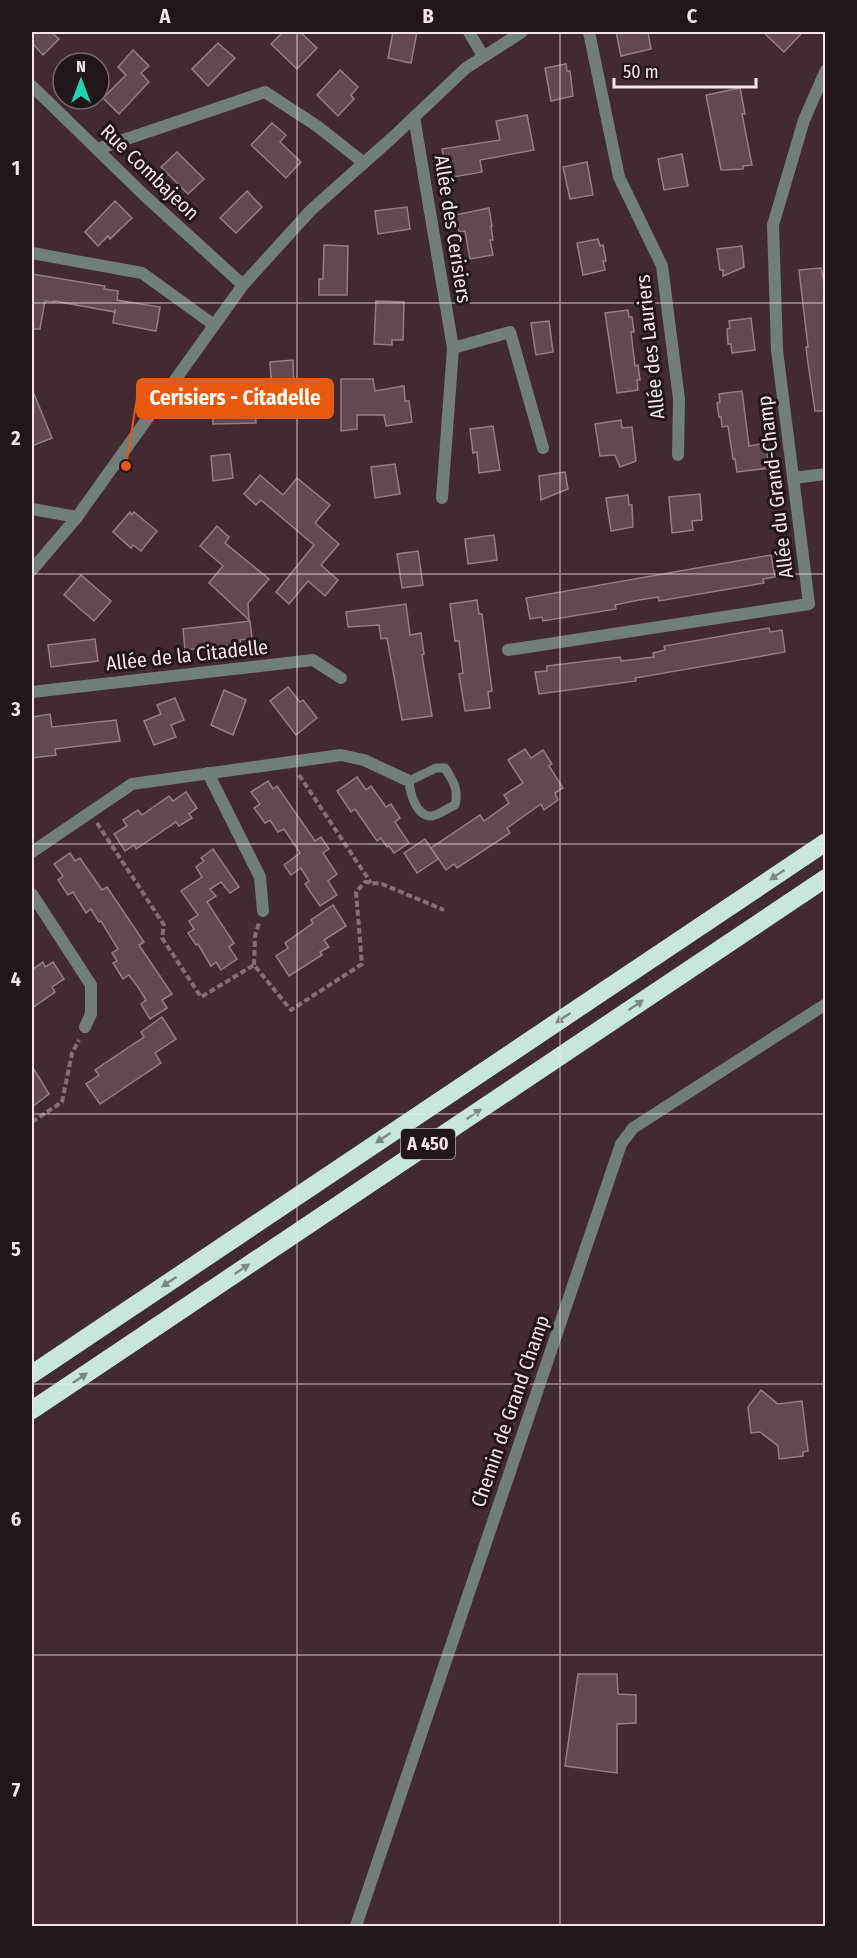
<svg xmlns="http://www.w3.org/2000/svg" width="857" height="1958" viewBox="0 0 857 1958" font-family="'Fira Sans Condensed',sans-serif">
<rect width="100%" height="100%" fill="#422a31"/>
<g fill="#62484f" stroke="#987c83" stroke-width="1.5">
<path d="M 32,32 L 51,32 L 59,39 L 43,55 L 32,43 Z"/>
<path d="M 283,32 L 300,32 L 317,48 L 297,69 L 271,44 Z"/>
<path d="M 393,32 L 417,32 L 411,63 L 388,58 Z"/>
<path d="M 616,32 L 648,32 L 651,49 L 621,56 Z"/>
<path d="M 763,32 L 803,32 L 784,52 Z"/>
<path d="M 218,43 L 235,58 L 208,86 L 192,69 Z"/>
<path d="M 133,50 L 149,66 L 141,73 L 149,82 L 119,114 L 103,98 L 126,75 L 118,67 Z"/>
<path d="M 566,64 L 567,71 L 570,71 L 573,96 L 551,101 L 545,68 Z"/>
<path d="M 340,70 L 358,87 L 351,95 L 354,99 L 338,116 L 317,95 Z"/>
<path d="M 740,88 L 745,114 L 742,114 L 752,165 L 743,166 L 743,169 L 721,170 L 706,95 Z"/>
<path d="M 527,115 L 534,150 L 480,160 L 482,172 L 448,178 L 442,149 L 500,140 L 496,121 Z"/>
<path d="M 272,123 L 286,135 L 280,142 L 301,162 L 286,178 L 251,145 Z"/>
<path d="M 177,152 L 204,179 L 188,194 L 161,167 Z"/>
<path d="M 682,154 L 688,186 L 664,190 L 658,159 Z"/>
<path d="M 587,162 L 593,195 L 570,199 L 563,167 Z"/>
<path d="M 247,191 L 262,207 L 236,233 L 220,218 Z"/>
<path d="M 115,201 L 132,218 L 110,239 L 108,236 L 98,246 L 85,232 Z"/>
<path d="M 407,207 L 410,229 L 378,234 L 375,211 Z"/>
<path d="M 489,208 L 492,226 L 491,226 L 493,240 L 490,240 L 493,255 L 470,259 L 465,231 L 459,232 L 455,215 Z"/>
<path d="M 598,239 L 600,246 L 603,245 L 606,261 L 603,261 L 605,270 L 583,275 L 577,243 Z"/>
<path d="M 324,245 L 348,246 L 347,295 L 319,295 L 319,279 L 323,279 Z"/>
<path d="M 742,246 L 744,267 L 723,276 L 723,270 L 720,270 L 717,249 Z"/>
<path d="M 821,268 L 825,287 L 825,411 L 815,411 L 807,356 L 806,347 L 808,347 L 799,270 Z"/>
<path d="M 32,274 L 105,286 L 104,289 L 118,291 L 117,300 L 160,307 L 156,331 L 113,323 L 115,309 L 115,312 L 54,301 L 54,302 L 45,301 L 40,329 L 32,329 Z"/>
<path d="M 376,301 L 404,302 L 403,340 L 392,340 L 392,345 L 374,344 Z"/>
<path d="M 628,310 L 629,317 L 632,317 L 634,332 L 631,332 L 635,366 L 638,365 L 640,380 L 637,380 L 638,390 L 617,393 L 605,313 Z"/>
<path d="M 751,318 L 755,350 L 732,353 L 731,344 L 728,344 L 727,329 L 730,328 L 729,321 Z"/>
<path d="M 549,321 L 553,352 L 536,355 L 531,323 Z"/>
<path d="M 293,360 L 294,398 L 272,399 L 270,362 Z"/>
<path d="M 341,379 L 373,379 L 375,391 L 404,386 L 405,401 L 409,401 L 412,422 L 386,426 L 384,415 L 357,415 L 357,429 L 341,431 Z"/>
<path d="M 254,388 L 256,423 L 213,424 L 212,400 L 233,398 L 232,389 Z"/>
<path d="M 32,389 L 52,438 L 32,446 Z"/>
<path d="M 742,391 L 749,446 L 766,443 L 769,468 L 737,472 L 735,459 L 733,459 L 728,426 L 722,427 L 721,417 L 719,417 L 717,403 L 720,402 L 719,394 Z"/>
<path d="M 621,420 L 622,428 L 632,427 L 636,461 L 620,467 L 615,455 L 600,456 L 595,424 Z"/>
<path d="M 493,426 L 500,470 L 479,473 L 477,452 L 473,453 L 470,429 Z"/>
<path d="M 230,454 L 233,478 L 213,481 L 211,456 Z"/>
<path d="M 395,464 L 400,494 L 375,498 L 371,467 Z"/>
<path d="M 565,472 L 568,489 L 541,500 L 539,476 Z"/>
<path d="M 260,475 L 283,495 L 297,478 L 330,505 L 315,523 L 339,544 L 321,565 L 338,580 L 325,596 L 308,581 L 289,604 L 276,592 L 314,545 L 261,500 L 256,505 L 244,494 Z"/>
<path d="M 700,494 L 702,520 L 692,521 L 693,530 L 672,533 L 669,497 Z"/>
<path d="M 628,495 L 629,505 L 632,505 L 633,527 L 611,531 L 606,498 Z"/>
<path d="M 130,512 L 132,515 L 134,512 L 157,531 L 141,551 L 133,545 L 131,548 L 113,532 Z"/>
<path d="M 217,526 L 229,537 L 225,543 L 269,579 L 248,603 L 249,620 L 209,583 L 223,566 L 200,546 Z"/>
<path d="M 494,535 L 497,560 L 468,564 L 465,539 Z"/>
<path d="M 418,551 L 423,585 L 402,588 L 397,554 Z"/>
<path d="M 771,555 L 775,577 L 763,579 L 764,583 L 659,601 L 658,597 L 639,600 L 615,605 L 616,609 L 543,621 L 542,617 L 530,619 L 526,598 Z"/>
<path d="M 81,575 L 111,601 L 94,621 L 64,595 Z"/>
<path d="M 477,600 L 479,614 L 482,614 L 492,691 L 488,692 L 490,708 L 465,711 L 459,674 L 463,673 L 459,641 L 455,641 L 450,604 Z"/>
<path d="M 406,604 L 410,635 L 421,633 L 424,654 L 422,655 L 432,716 L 402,720 L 387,638 L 381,639 L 379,625 L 348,627 L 346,612 Z"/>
<path d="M 250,621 L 252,638 L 240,640 L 241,644 L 185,650 L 183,629 Z"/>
<path d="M 769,628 L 770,632 L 782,630 L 785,652 L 635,678 L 636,681 L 539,694 L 535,672 L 547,671 L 547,666 L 620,657 L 621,661 L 654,657 L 653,653 L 665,650 L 664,646 Z"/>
<path d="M 95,639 L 98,661 L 51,667 L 48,645 Z"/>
<path d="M 288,687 L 300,702 L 303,700 L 317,718 L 296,735 L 270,701 Z"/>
<path d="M 224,690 L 246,700 L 233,735 L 211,725 Z"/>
<path d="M 175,698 L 184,720 L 171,725 L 176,737 L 154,745 L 144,721 L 161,714 L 157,705 Z"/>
<path d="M 50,714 L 52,727 L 116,720 L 120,741 L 55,749 L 56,755 L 32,758 L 32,717 Z"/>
<path d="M 525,749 L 531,758 L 543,750 L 552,764 L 549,766 L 563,788 L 555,793 L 558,800 L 544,810 L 541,804 L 507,828 L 510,833 L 457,868 L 454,864 L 446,870 L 431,848 L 480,815 L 484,821 L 509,803 L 504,795 L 523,783 L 508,760 Z"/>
<path d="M 357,777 L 366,790 L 371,786 L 386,807 L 391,804 L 400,818 L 395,822 L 409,843 L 394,853 L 389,846 L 387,847 L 381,838 L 377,841 L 355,809 L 351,812 L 337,791 Z"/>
<path d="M 268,781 L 273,789 L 277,786 L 315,841 L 321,837 L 329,849 L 323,853 L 337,874 L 328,881 L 337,895 L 320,906 L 305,884 L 309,881 L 301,868 L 291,875 L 284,865 L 300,853 L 284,829 L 278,832 L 270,820 L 265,823 L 254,808 L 260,804 L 251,792 Z"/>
<path d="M 186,792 L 197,808 L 189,814 L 192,818 L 179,826 L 176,822 L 136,849 L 134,845 L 125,851 L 114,834 L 127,826 L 123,820 L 138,810 L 142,815 L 169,796 L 173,801 Z"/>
<path d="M 425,839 L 438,859 L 417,873 L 404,853 Z"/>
<path d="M 213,849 L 239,887 L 230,893 L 221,882 L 210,889 L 216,896 L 207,902 L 234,943 L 229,947 L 237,959 L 221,970 L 216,962 L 211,966 L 198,944 L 196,945 L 188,933 L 194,929 L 189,921 L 198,915 L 181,891 L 202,877 L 196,867 L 204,861 L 201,858 Z"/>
<path d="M 70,853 L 75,861 L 80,858 L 102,890 L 107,887 L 144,942 L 139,945 L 172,994 L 162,1000 L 167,1008 L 150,1019 L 141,1004 L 146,1000 L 138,987 L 129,975 L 123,979 L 113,963 L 117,961 L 112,953 L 118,949 L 101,921 L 99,922 L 91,909 L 86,913 L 73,892 L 68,895 L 58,880 L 63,876 L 54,864 Z"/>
<path d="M 333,905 L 346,926 L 324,940 L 329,947 L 320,952 L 322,955 L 289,976 L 276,956 L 288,948 L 285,943 L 313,923 L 311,920 Z"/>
<path d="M 43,962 L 45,967 L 53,962 L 64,979 L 52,987 L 55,992 L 32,1008 L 32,970 Z"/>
<path d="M 162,1017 L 176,1039 L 155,1053 L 161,1063 L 100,1104 L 86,1084 L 99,1075 L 95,1070 L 144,1037 L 141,1032 Z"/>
<path d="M 32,1066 L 49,1094 L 32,1107 Z"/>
<path d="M 761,1390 L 778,1404 L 802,1401 L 808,1451 L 803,1452 L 803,1456 L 779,1459 L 778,1446 L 760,1432 L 751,1433 L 748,1407 Z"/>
<path d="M 578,1674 L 617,1674 L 618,1694 L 636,1695 L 636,1723 L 617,1724 L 617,1773 L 565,1766 Z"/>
</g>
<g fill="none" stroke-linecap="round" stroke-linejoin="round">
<g stroke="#846f75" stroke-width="4" stroke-dasharray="6 3" stroke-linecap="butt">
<path d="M 299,775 L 371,883"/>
<path d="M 97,823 L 164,925 L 162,938 L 201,997 L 254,965 L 291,1010 L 362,964 L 356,892 L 365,882 L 382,884 L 444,910"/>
<path d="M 254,965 L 255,936 L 259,923"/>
<path d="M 32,1122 L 62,1102 L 72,1053 L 79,1040"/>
</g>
<path stroke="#717e79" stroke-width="9" d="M 436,768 L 445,768 C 453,781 459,789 455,805 C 448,808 439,815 432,816 C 416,817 410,793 409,781 Z"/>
<g stroke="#717e79" stroke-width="12">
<path d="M 469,32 L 483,56"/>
<path d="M 589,32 L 619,177 L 662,266 L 679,399 L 678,455"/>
<path d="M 32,86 L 144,195 L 243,285"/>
<path d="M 414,117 L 453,348 L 442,498"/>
<path d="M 97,149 L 265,92 L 317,126 L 364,163"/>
<path d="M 32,253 L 142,273 L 214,325"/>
<path d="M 453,348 L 510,332 L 543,448"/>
<path d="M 793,478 L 826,474"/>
<path d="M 32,509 L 77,517"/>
<path d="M 508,650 L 809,604 L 777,350 L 773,225 L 804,120 L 826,70"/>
<path d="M 32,692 L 313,660 L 341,678"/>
<path d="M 208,773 L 260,877 L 263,911"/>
<path d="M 32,852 L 132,784 L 341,755 L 364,760 L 409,781"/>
<path d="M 32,894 L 91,985 L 91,1014 L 85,1027"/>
<path d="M 356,1926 L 621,1144 L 633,1128 L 826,1004"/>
</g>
<path stroke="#717e79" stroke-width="12" d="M 32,570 L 77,517 L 243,285 L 311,210 L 393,137 L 466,68 L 522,32"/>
<g stroke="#c7e7dc" stroke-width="18">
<path d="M 32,1374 L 826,842"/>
<path d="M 32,1410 L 826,878"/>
</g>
</g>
<defs><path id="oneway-solid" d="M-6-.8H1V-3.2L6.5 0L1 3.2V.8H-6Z" transform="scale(1.5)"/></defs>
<g fill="#7c8984">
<use href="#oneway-solid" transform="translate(777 875) rotate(146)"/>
<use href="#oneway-solid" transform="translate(636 1005) rotate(-34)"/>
<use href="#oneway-solid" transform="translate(563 1018) rotate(146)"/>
<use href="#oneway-solid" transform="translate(474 1114) rotate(-34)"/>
<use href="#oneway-solid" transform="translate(383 1138) rotate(146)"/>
<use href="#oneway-solid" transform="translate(242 1269) rotate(-34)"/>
<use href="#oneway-solid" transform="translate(169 1282) rotate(146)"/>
<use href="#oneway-solid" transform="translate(80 1378) rotate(-34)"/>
</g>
<path fill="none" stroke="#f5e4e8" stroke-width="1.5" stroke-opacity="0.55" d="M 297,32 L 297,1926M 560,32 L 560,1926M 32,303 L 826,303M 32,574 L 826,574M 32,844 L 826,844M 32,1114 L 826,1114M 32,1384 L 826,1384M 32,1655 L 826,1655"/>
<g text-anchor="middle" stroke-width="6" stroke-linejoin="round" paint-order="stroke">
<rect fill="#211619" stroke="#b5a6aa" stroke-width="1.5" x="401" y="1129" width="54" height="30" rx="4.5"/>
<g font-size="18" font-weight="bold" fill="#f5e4e8">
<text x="428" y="1150">A 450</text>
</g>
<g font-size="20" fill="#f5e4e8" stroke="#211619">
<text transform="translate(150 172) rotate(44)" y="7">Rue Combajeon</text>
<text transform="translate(453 229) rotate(81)" y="7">Allée des Cerisiers</text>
<text transform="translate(650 347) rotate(-96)" y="7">Allée des Lauriers</text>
<text transform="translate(775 487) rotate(-97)" y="7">Allée du Grand-Champ</text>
<text transform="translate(187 655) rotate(-6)" y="7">Allée de la Citadelle</text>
<text transform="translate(510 1411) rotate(-71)" y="7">Chemin de Grand Champ</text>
</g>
</g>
<path fill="none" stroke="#e8590c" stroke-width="2" d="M126 466L137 398"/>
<circle fill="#e8590c" stroke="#211619" stroke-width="2" cx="126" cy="466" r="6"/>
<rect fill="#e8590c" stroke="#e8590c" stroke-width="2" x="137" y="379" width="196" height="39" rx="6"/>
<g font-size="21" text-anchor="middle" font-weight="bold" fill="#fff">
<text x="235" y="405">Cerisiers - Citadelle</text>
</g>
<rect width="857" height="1958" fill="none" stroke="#211619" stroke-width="66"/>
<g transform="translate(81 81)"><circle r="28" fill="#211619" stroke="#76686c" stroke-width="1.5"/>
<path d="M0-4.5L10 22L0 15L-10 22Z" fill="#1fd5b0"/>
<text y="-9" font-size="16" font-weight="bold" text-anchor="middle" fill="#f5e4e8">N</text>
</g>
<path d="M614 78v9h142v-9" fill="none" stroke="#f5e4e8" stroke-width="3"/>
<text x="623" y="78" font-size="18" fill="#f5e4e8" stroke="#211619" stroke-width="4.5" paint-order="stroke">50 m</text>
<rect x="33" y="33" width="791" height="1892" fill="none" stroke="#f5e4e8" stroke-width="2"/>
<g font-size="20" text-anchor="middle" font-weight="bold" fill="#f5e4e8">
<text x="165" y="23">A</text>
<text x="428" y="23">B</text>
<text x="692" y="23">C</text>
<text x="16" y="175">1</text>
<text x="16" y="445">2</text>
<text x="16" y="716">3</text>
<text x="16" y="986">4</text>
<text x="16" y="1256">5</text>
<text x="16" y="1526">6</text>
<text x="16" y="1797">7</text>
</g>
</svg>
